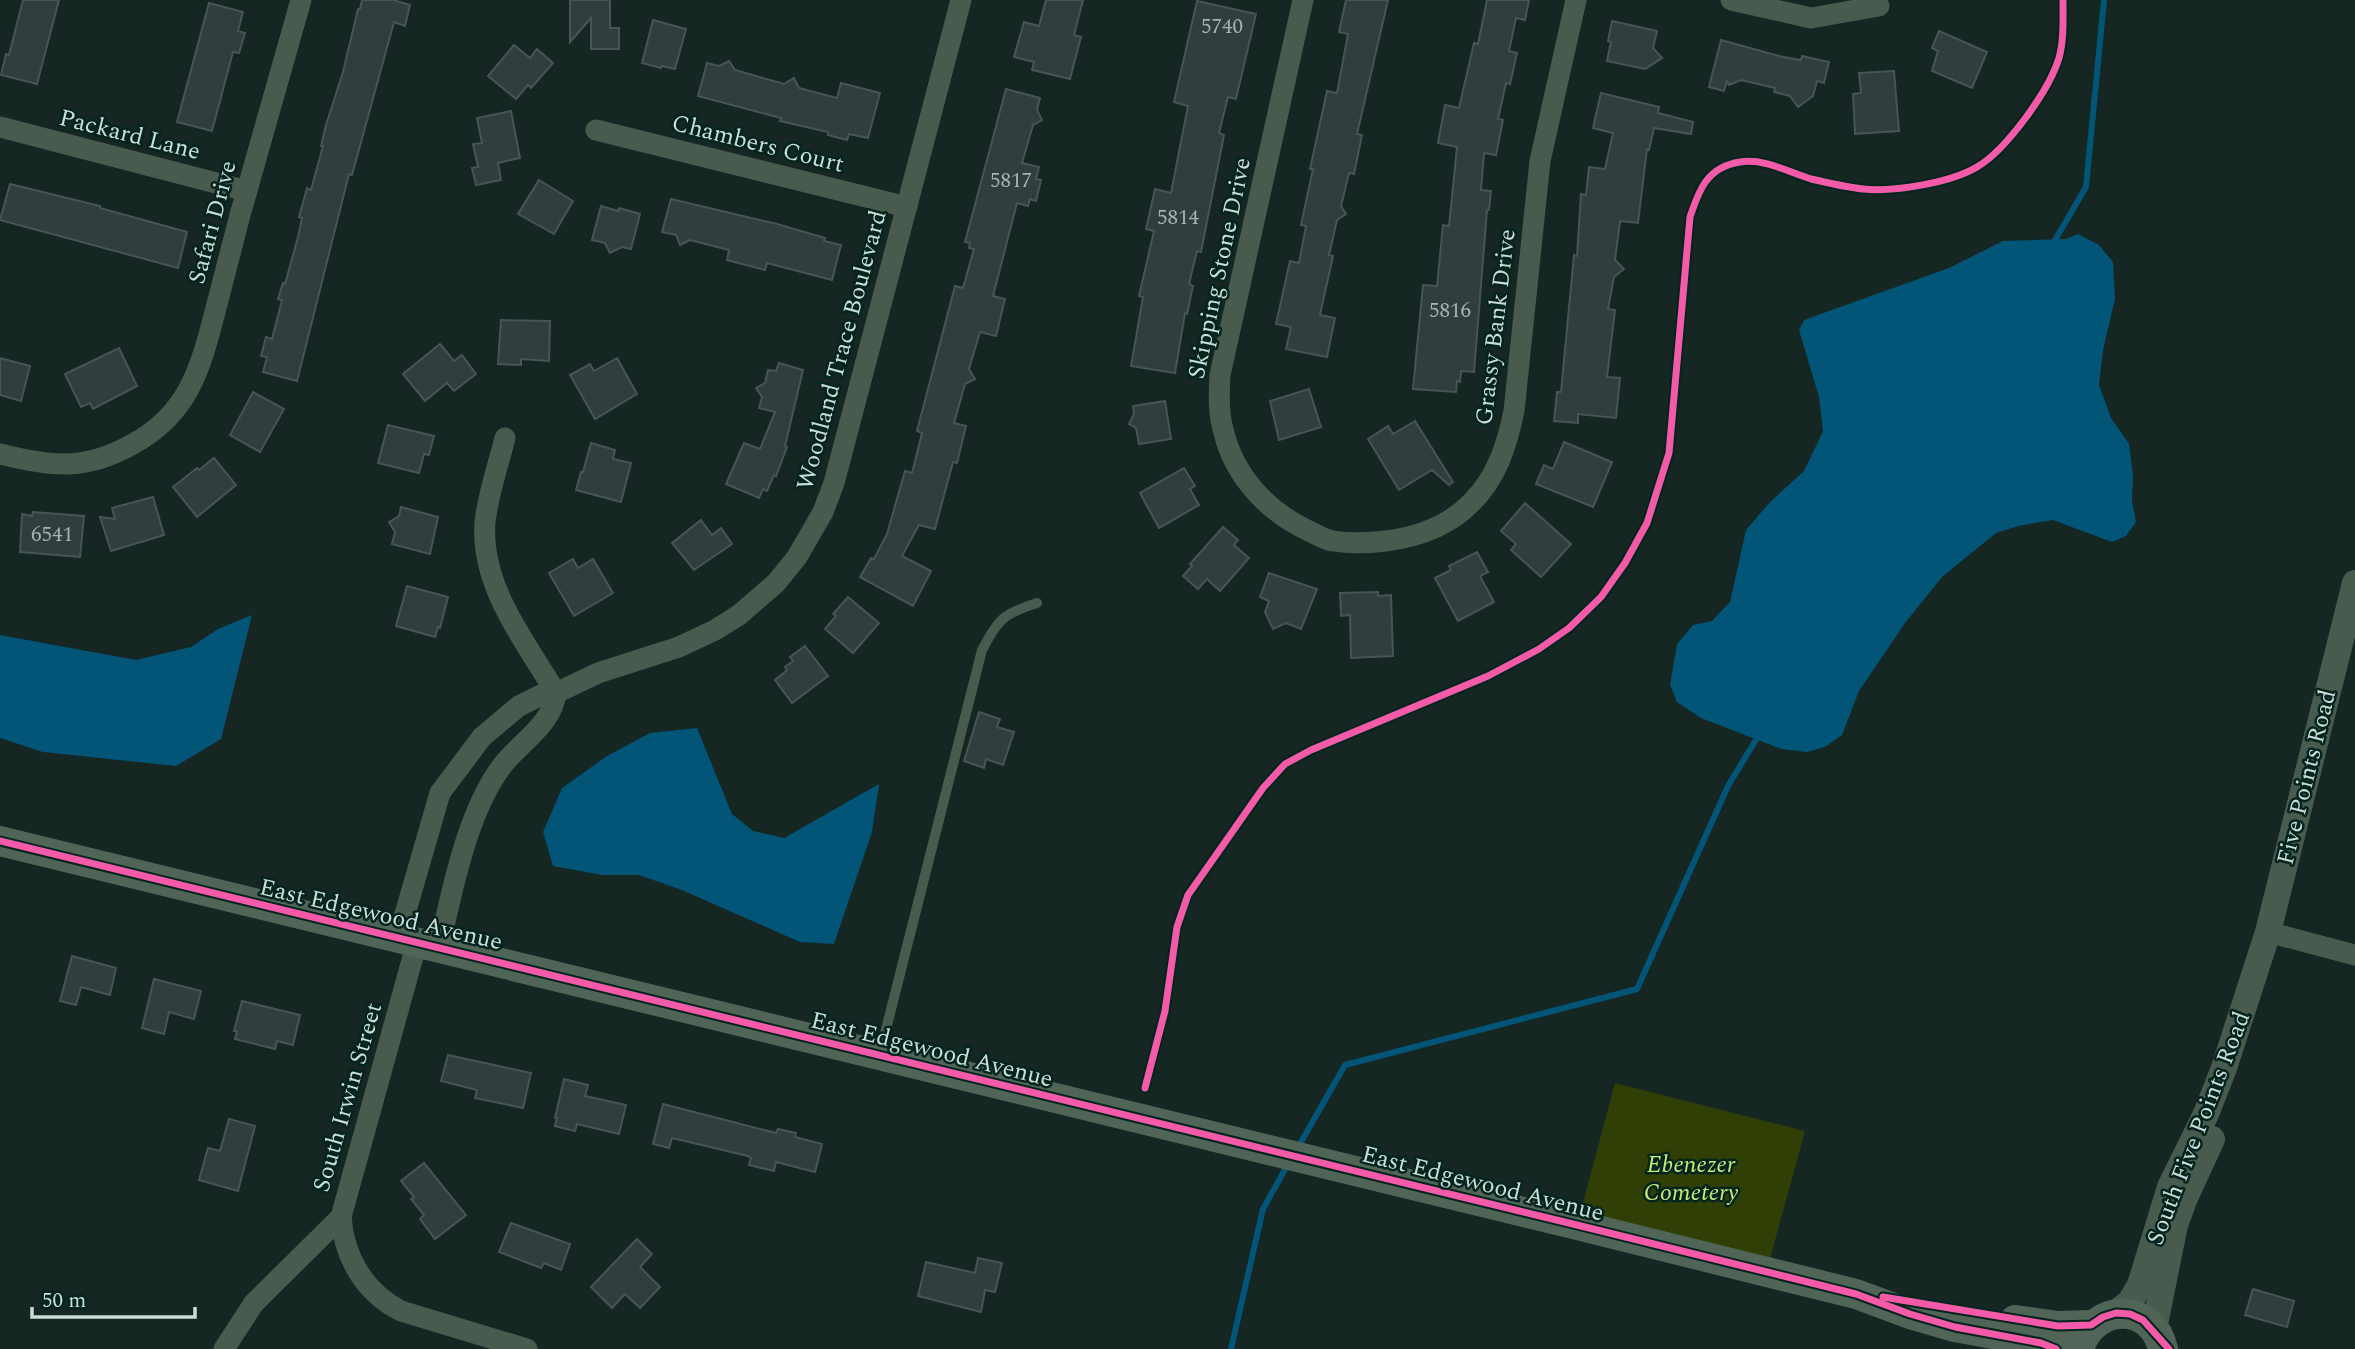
<svg xmlns="http://www.w3.org/2000/svg" width="2355" height="1349" viewBox="0 0 2355 1349" font-family="Spectral,serif">
<rect width="100%" height="100%" fill="#152623"/>
<path fill="#303f05" d="M 1615,1083 L 1805,1131 L 1771,1255 L 1769,1273 L 1577,1225 Z"/>
<g fill="#025576">
<path d="M 2078,234 L 2099,245 L 2113,262 L 2115,299 L 2103,350 L 2099,385 L 2111,418 L 2129,444 L 2133,475 L 2132,501 L 2136,522 L 2126,536 L 2112,542 L 2053,520 L 2018,526 L 1996,533 L 1942,577 L 1905,623 L 1859,691 L 1842,735 L 1825,747 L 1807,752 L 1781,749 L 1701,718 L 1677,702 L 1670,685 L 1677,644 L 1693,625 L 1712,621 L 1730,602 L 1746,530 L 1770,502 L 1804,471 L 1823,431 L 1819,397 L 1799,330 L 1804,320 L 1949,268 L 2003,241 L 2066,239 Z"/>
<path d="M 252,615 L 221,739 L 176,766 L 43,752 L 0,738 L 0,635 L 136,660 L 191,647 L 218,629 Z"/>
<path d="M 697,728 L 732,814 L 753,831 L 784,838 L 879,784 L 872,832 L 834,944 L 800,942 L 682,890 L 639,875 L 602,875 L 553,866 L 543,832 L 562,788 L 607,756 L 650,733 Z"/>
</g>
<g fill="none" stroke-linecap="round" stroke-linejoin="round">
<g stroke="#025576" stroke-width="6">
<path d="M 2051,247 L 2086,187 L 2104,0"/>
<path d="M 1297,1149 L 1345,1065 L 1637,989 L 1728,786 L 1760,733"/>
<path d="M 1231,1349 L 1263,1209 L 1288,1164"/>
</g>
</g>
<g fill="#303e3d" stroke="#475555" stroke-width="2">
<path d="M 23,0 L 59,0 L 37,84 L 1,75 L 6,54 L 9,55 Z"/>
<path d="M 362,0 L 393,0 L 410,5 L 405,26 L 394,22 L 352,175 L 349,174 L 297,381 L 263,372 L 267,357 L 261,356 L 266,337 L 272,339 L 282,300 L 278,299 L 283,283 L 285,284 L 298,237 L 302,218 L 299,217 L 307,188 L 311,190 L 323,146 L 321,146 L 326,125 L 343,72 L 358,9 L 360,9 Z"/>
<path d="M 570,0 L 610,0 L 610,28 L 619,28 L 619,49 L 591,49 L 591,18 L 570,42 Z"/>
<path d="M 1046,0 L 1083,0 L 1074,35 L 1081,37 L 1070,79 L 1032,70 L 1034,62 L 1014,57 L 1024,22 L 1039,26 Z"/>
<path d="M 1346,0 L 1388,0 L 1357,134 L 1362,135 L 1354,174 L 1349,173 L 1341,206 L 1346,214 L 1337,220 L 1329,255 L 1333,256 L 1320,315 L 1335,318 L 1327,357 L 1286,349 L 1291,327 L 1276,324 L 1290,261 L 1299,263 L 1306,226 L 1301,225 L 1313,169 L 1310,169 L 1327,91 L 1337,93 L 1348,34 L 1339,32 Z"/>
<path d="M 1487,0 L 1529,0 L 1525,20 L 1516,18 L 1509,51 L 1517,53 L 1510,84 L 1506,83 L 1498,119 L 1503,120 L 1496,155 L 1484,153 L 1481,190 L 1491,191 L 1489,210 L 1487,210 L 1474,372 L 1461,371 L 1460,382 L 1457,381 L 1456,392 L 1413,389 L 1423,285 L 1437,286 L 1443,225 L 1449,226 L 1457,147 L 1438,143 L 1445,105 L 1459,108 L 1474,43 L 1478,44 Z"/>
<path d="M 1197,1 L 1256,14 L 1236,99 L 1228,97 L 1219,133 L 1224,135 L 1201,252 L 1197,251 L 1189,284 L 1193,286 L 1187,314 L 1185,313 L 1175,373 L 1131,366 L 1143,297 L 1139,296 L 1154,231 L 1146,229 L 1155,189 L 1171,193 L 1188,106 L 1174,102 Z"/>
<path d="M 209,3 L 243,12 L 238,31 L 245,33 L 239,53 L 233,52 L 212,131 L 177,122 Z"/>
<path d="M 653,20 L 686,29 L 675,69 L 662,66 L 661,68 L 642,63 Z"/>
<path d="M 1612,21 L 1657,31 L 1653,48 L 1662,58 L 1645,69 L 1607,61 L 1611,42 L 1608,41 Z"/>
<path d="M 1939,31 L 1987,52 L 1972,88 L 1932,71 L 1938,51 L 1932,48 Z"/>
<path d="M 1721,40 L 1783,57 L 1801,60 L 1802,56 L 1829,62 L 1824,83 L 1817,81 L 1813,96 L 1798,107 L 1790,96 L 1774,92 L 1775,88 L 1741,80 L 1729,85 L 1727,81 L 1724,91 L 1709,87 Z"/>
<path d="M 514,45 L 530,58 L 537,49 L 553,63 L 531,88 L 528,85 L 516,99 L 488,76 Z"/>
<path d="M 729,61 L 735,70 L 784,84 L 794,78 L 799,88 L 837,98 L 841,83 L 880,93 L 868,138 L 849,134 L 847,140 L 828,135 L 828,132 L 780,121 L 781,118 L 698,96 L 707,63 L 719,66 Z"/>
<path d="M 1894,71 L 1899,131 L 1855,134 L 1853,94 L 1861,93 L 1859,73 Z"/>
<path d="M 1006,89 L 1040,98 L 1037,110 L 1042,120 L 1033,125 L 1022,163 L 1039,167 L 1036,179 L 1041,180 L 1036,201 L 1030,199 L 1028,206 L 1017,203 L 993,296 L 1005,299 L 996,336 L 980,332 L 969,369 L 975,379 L 965,384 L 954,423 L 966,426 L 957,463 L 953,462 L 935,529 L 919,525 L 902,556 L 931,571 L 913,606 L 860,577 L 871,558 L 874,559 L 887,534 L 905,471 L 912,473 L 922,433 L 917,431 L 955,286 L 963,288 L 974,249 L 969,248 L 970,243 L 965,242 Z"/>
<path d="M 1601,93 L 1659,107 L 1658,113 L 1693,122 L 1691,134 L 1654,128 L 1649,150 L 1647,149 L 1638,223 L 1620,221 L 1615,260 L 1624,269 L 1614,277 L 1608,309 L 1615,310 L 1607,377 L 1620,378 L 1616,418 L 1578,414 L 1578,423 L 1554,421 L 1557,392 L 1561,392 L 1574,255 L 1577,256 L 1581,194 L 1586,195 L 1589,167 L 1605,169 L 1613,133 L 1593,128 Z"/>
<path d="M 511,111 L 520,158 L 498,163 L 501,180 L 476,185 L 472,168 L 478,167 L 473,144 L 482,143 L 477,118 Z"/>
<path d="M 539,180 L 573,201 L 554,234 L 518,214 Z"/>
<path d="M 10,184 L 100,206 L 100,208 L 187,232 L 178,268 L 0,220 Z"/>
<path d="M 671,199 L 777,224 L 825,238 L 824,241 L 841,245 L 832,280 L 767,263 L 765,270 L 727,260 L 729,250 L 690,240 L 680,245 L 676,235 L 662,232 Z"/>
<path d="M 601,206 L 618,211 L 619,208 L 640,214 L 631,249 L 622,247 L 610,253 L 605,243 L 592,240 Z"/>
<path d="M 501,320 L 550,321 L 549,361 L 521,359 L 521,365 L 498,364 Z"/>
<path d="M 440,344 L 454,361 L 462,355 L 476,374 L 454,391 L 447,383 L 425,401 L 403,374 Z"/>
<path d="M 119,348 L 137,386 L 93,409 L 90,403 L 81,407 L 65,374 Z"/>
<path d="M 0,358 L 30,366 L 21,401 L 0,395 Z"/>
<path d="M 617,358 L 637,394 L 595,419 L 570,375 L 590,364 L 594,371 Z"/>
<path d="M 779,363 L 803,370 L 785,446 L 787,447 L 776,476 L 774,475 L 767,491 L 763,489 L 759,498 L 726,484 L 744,443 L 760,449 L 775,412 L 759,408 L 762,397 L 756,388 L 765,383 L 768,370 L 776,371 Z"/>
<path d="M 1309,389 L 1321,427 L 1279,440 L 1270,401 Z"/>
<path d="M 253,392 L 284,409 L 260,452 L 230,435 Z"/>
<path d="M 1165,401 L 1171,439 L 1139,444 L 1136,428 L 1129,424 L 1134,414 L 1133,406 Z"/>
<path d="M 1415,421 L 1453,482 L 1449,485 L 1432,470 L 1399,490 L 1368,439 L 1388,426 L 1393,434 Z"/>
<path d="M 388,425 L 434,436 L 429,455 L 424,454 L 419,473 L 378,463 Z"/>
<path d="M 1564,442 L 1612,462 L 1593,507 L 1536,484 L 1544,465 L 1553,469 Z"/>
<path d="M 591,443 L 615,450 L 613,459 L 631,463 L 621,502 L 576,490 L 581,472 L 583,472 Z"/>
<path d="M 214,458 L 236,485 L 197,517 L 173,487 L 197,468 L 199,470 Z"/>
<path d="M 1184,468 L 1195,486 L 1190,489 L 1199,505 L 1159,528 L 1140,493 Z"/>
<path d="M 153,497 L 164,535 L 111,551 L 100,517 L 115,519 L 112,508 Z"/>
<path d="M 1525,503 L 1571,544 L 1541,577 L 1511,550 L 1516,544 L 1501,531 Z"/>
<path d="M 401,507 L 438,517 L 430,554 L 392,544 L 395,532 L 389,522 L 399,516 Z"/>
<path d="M 33,512 L 84,516 L 80,557 L 20,552 L 22,514 L 32,516 Z"/>
<path d="M 701,520 L 712,535 L 721,528 L 732,544 L 694,570 L 672,543 Z"/>
<path d="M 1223,527 L 1238,540 L 1234,545 L 1249,558 L 1220,591 L 1207,579 L 1198,589 L 1183,576 L 1192,566 L 1190,564 Z"/>
<path d="M 1477,552 L 1488,572 L 1480,576 L 1494,602 L 1458,621 L 1435,578 L 1451,570 L 1449,566 Z"/>
<path d="M 573,559 L 578,568 L 593,559 L 613,593 L 574,616 L 549,573 Z"/>
<path d="M 1269,573 L 1317,589 L 1301,629 L 1286,623 L 1273,629 L 1265,612 L 1269,601 L 1260,597 Z"/>
<path d="M 407,586 L 448,597 L 440,628 L 438,627 L 435,637 L 396,626 Z"/>
<path d="M 1378,592 L 1378,596 L 1391,595 L 1393,656 L 1351,658 L 1350,615 L 1341,616 L 1340,593 Z"/>
<path d="M 848,597 L 879,623 L 853,653 L 825,629 L 836,616 L 833,614 Z"/>
<path d="M 805,646 L 828,676 L 792,703 L 775,680 L 787,670 L 785,667 L 793,661 L 790,657 Z"/>
<path d="M 979,712 L 1000,719 L 997,727 L 1014,732 L 1003,765 L 986,759 L 984,768 L 964,761 Z"/>
<path d="M 72,956 L 116,968 L 110,995 L 81,987 L 76,1005 L 60,1001 Z"/>
<path d="M 154,979 L 201,991 L 194,1019 L 169,1012 L 164,1034 L 142,1028 Z"/>
<path d="M 242,1001 L 300,1015 L 293,1045 L 277,1041 L 275,1049 L 235,1039 L 237,1031 L 234,1031 Z"/>
<path d="M 448,1055 L 531,1073 L 523,1108 L 475,1098 L 477,1090 L 441,1081 Z"/>
<path d="M 564,1079 L 588,1085 L 585,1096 L 626,1105 L 619,1134 L 577,1124 L 575,1131 L 555,1126 L 557,1118 L 555,1118 Z"/>
<path d="M 663,1104 L 776,1133 L 778,1129 L 796,1133 L 795,1137 L 822,1144 L 815,1172 L 776,1162 L 774,1171 L 749,1165 L 751,1158 L 748,1156 L 672,1138 L 669,1148 L 653,1144 Z"/>
<path d="M 229,1119 L 255,1126 L 238,1191 L 199,1180 L 208,1148 L 220,1151 Z"/>
<path d="M 424,1163 L 466,1215 L 435,1239 L 420,1219 L 424,1215 L 411,1199 L 414,1197 L 401,1181 Z"/>
<path d="M 511,1223 L 570,1244 L 561,1270 L 544,1263 L 541,1268 L 499,1252 Z"/>
<path d="M 637,1239 L 652,1254 L 640,1267 L 660,1287 L 640,1308 L 625,1294 L 612,1308 L 591,1287 Z"/>
<path d="M 978,1258 L 1002,1263 L 995,1292 L 985,1290 L 981,1312 L 918,1296 L 926,1262 L 975,1273 Z"/>
<path d="M 2253,1289 L 2294,1301 L 2287,1327 L 2245,1315 Z"/>
</g>
<g fill="none" stroke-linecap="round" stroke-linejoin="round">
<path stroke="#495a4e" stroke-width="10" d="M 880,1053 L 982,650 C 999,619 1002,614 1037,603"/>
<g stroke="#495a4e" stroke-width="21">
<path d="M 1303,0 L 1220,375 C 1219,395 1218,413 1224,433 C 1235,477 1268,512 1309,531 C 1316,534 1325,540 1333,541 C 1351,544 1369,543 1386,541 C 1418,537 1449,526 1472,502 C 1497,477 1507,445 1514,411 L 1540,161 L 1576,0"/>
<path d="M 1731,0 L 1811,18 L 1879,6"/>
<path d="M 0,127 L 247,191"/>
<path d="M 596,130 L 907,207"/>
<path d="M 505,438 C 498,466 488,494 485,522 C 480,586 525,641 556,693"/>
<path d="M 0,454 C 52,467 85,471 133,444 C 190,413 201,366 216,308 C 224,277 232,246 240,215 C 260,143 281,72 301,0"/>
<path d="M 2268,932 L 2355,955"/>
<path d="M 398,938 L 440,793 L 482,737 L 519,706 L 547,692 L 556,693 L 598,673 L 679,647 L 715,630 L 739,615 L 776,583 L 797,557 L 823,512 L 834,483 L 961,0"/>
<path d="M 439,948 C 452,891 468,806 506,761 C 524,740 553,722 556,693"/>
<path d="M 341,1217 C 344,1257 364,1292 401,1311 L 527,1349"/>
<path d="M 224,1349 L 254,1303 L 341,1217 L 417,942"/>
</g>
<g stroke="#495a4e" stroke-width="26">
<path d="M 2116,1313 L 2130,1302 L 2140,1285 L 2170,1187 L 2206,1114 L 2224,1068 L 2268,932 L 2355,583"/>
<path d="M 2154,1329 L 2175,1225 L 2184,1200 L 2212,1139"/>
</g>
<g stroke="#506557" stroke-width="30">
<path d="M 0,841 L 1577,1225 L 1856,1294 L 1910,1314 L 1955,1327 L 2041,1343 L 2056,1349"/>
<path d="M 2015,1320 L 2058,1326 L 2091,1325"/>
<path d="M 2079,1349 C 2093,1303 2152,1301 2163,1349"/>
</g>
<defs>
<g id="cycleway">
<path d="M 0,841 L 1577,1225 L 1856,1294 L 1910,1314 L 1955,1327 L 2041,1343 L 2056,1349"/>
<path d="M 1145,1088 L 1165,1011 L 1177,927 L 1188,895 L 1263,788 L 1285,764 L 1311,750 L 1488,676 L 1539,649 L 1569,628 L 1601,597 L 1625,563 L 1647,523 L 1669,453 L 1690,217 C 1699,190 1707,167 1740,162 C 1764,158 1788,172 1811,179 C 1828,183 1846,187 1863,189 C 1894,192 1950,183 1977,167 C 2006,150 2049,91 2059,58 C 2064,40 2063,19 2063,0"/>
<path d="M 1883,1297 L 2058,1326 L 2091,1325 L 2103,1317 L 2116,1313 L 2130,1314 L 2143,1320 L 2169,1349"/>
</g>
</defs>
<use href="#cycleway" stroke="#04241e" stroke-width="11"/>
<use href="#cycleway" stroke="#f35aa7" stroke-width="7"/>
</g>
<g text-anchor="middle" stroke-width="5" stroke-linejoin="round" paint-order="stroke">
<g font-size="21" fill="#a4b5b1">
<text x="1222" y="33">5740</text>
<text x="1011" y="187">5817</text>
<text x="1178" y="224">5814</text>
<text x="1450" y="317">5816</text>
<text x="52" y="541">6541</text>
</g>
<g font-size="24" fill="#cbddd8" stroke="#04241e">
<text transform="translate(130 134) rotate(14)" y="8">Packard Lane</text>
<text transform="translate(758 143) rotate(14)" y="8">Chambers Court</text>
<text transform="translate(212 222) rotate(-75)" y="8">Safari Drive</text>
<text transform="translate(1219 268) rotate(-78)" y="8">Skipping Stone Drive</text>
<text transform="translate(1495 327) rotate(-83)" y="8">Grassy Bank Drive</text>
<text transform="translate(841 350) rotate(-75)" y="8">Woodland Trace Boulevard</text>
<text transform="translate(2306 777) rotate(-76)" y="8">Five Points Road</text>
<text transform="translate(381 914) rotate(13)" y="8">East Edgewood Avenue</text>
<text transform="translate(932 1049) rotate(14)" y="8">East Edgewood Avenue</text>
<text transform="translate(347 1097) rotate(-74)" y="8">South Irwin Street</text>
<text transform="translate(2198 1128) rotate(-69)" y="8">South Five Points Road</text>
<text transform="translate(1483 1183) rotate(14)" y="8">East Edgewood Avenue</text>
</g>
<g font-size="24" font-style="italic" fill="#c8ea77" stroke="#04241e">
<text x="1691" y="1172">Ebenezer<tspan x="1691" dy="28">Cometery</tspan></text>
</g>
</g>
<path d="M32 1307v10h163v-10" fill="none" stroke="#cbddd8" stroke-width="3.5"/>
<text x="42" y="1307" font-size="21" fill="#cbddd8" stroke="#04241e" stroke-width="5" paint-order="stroke">50 m</text>
</svg>
